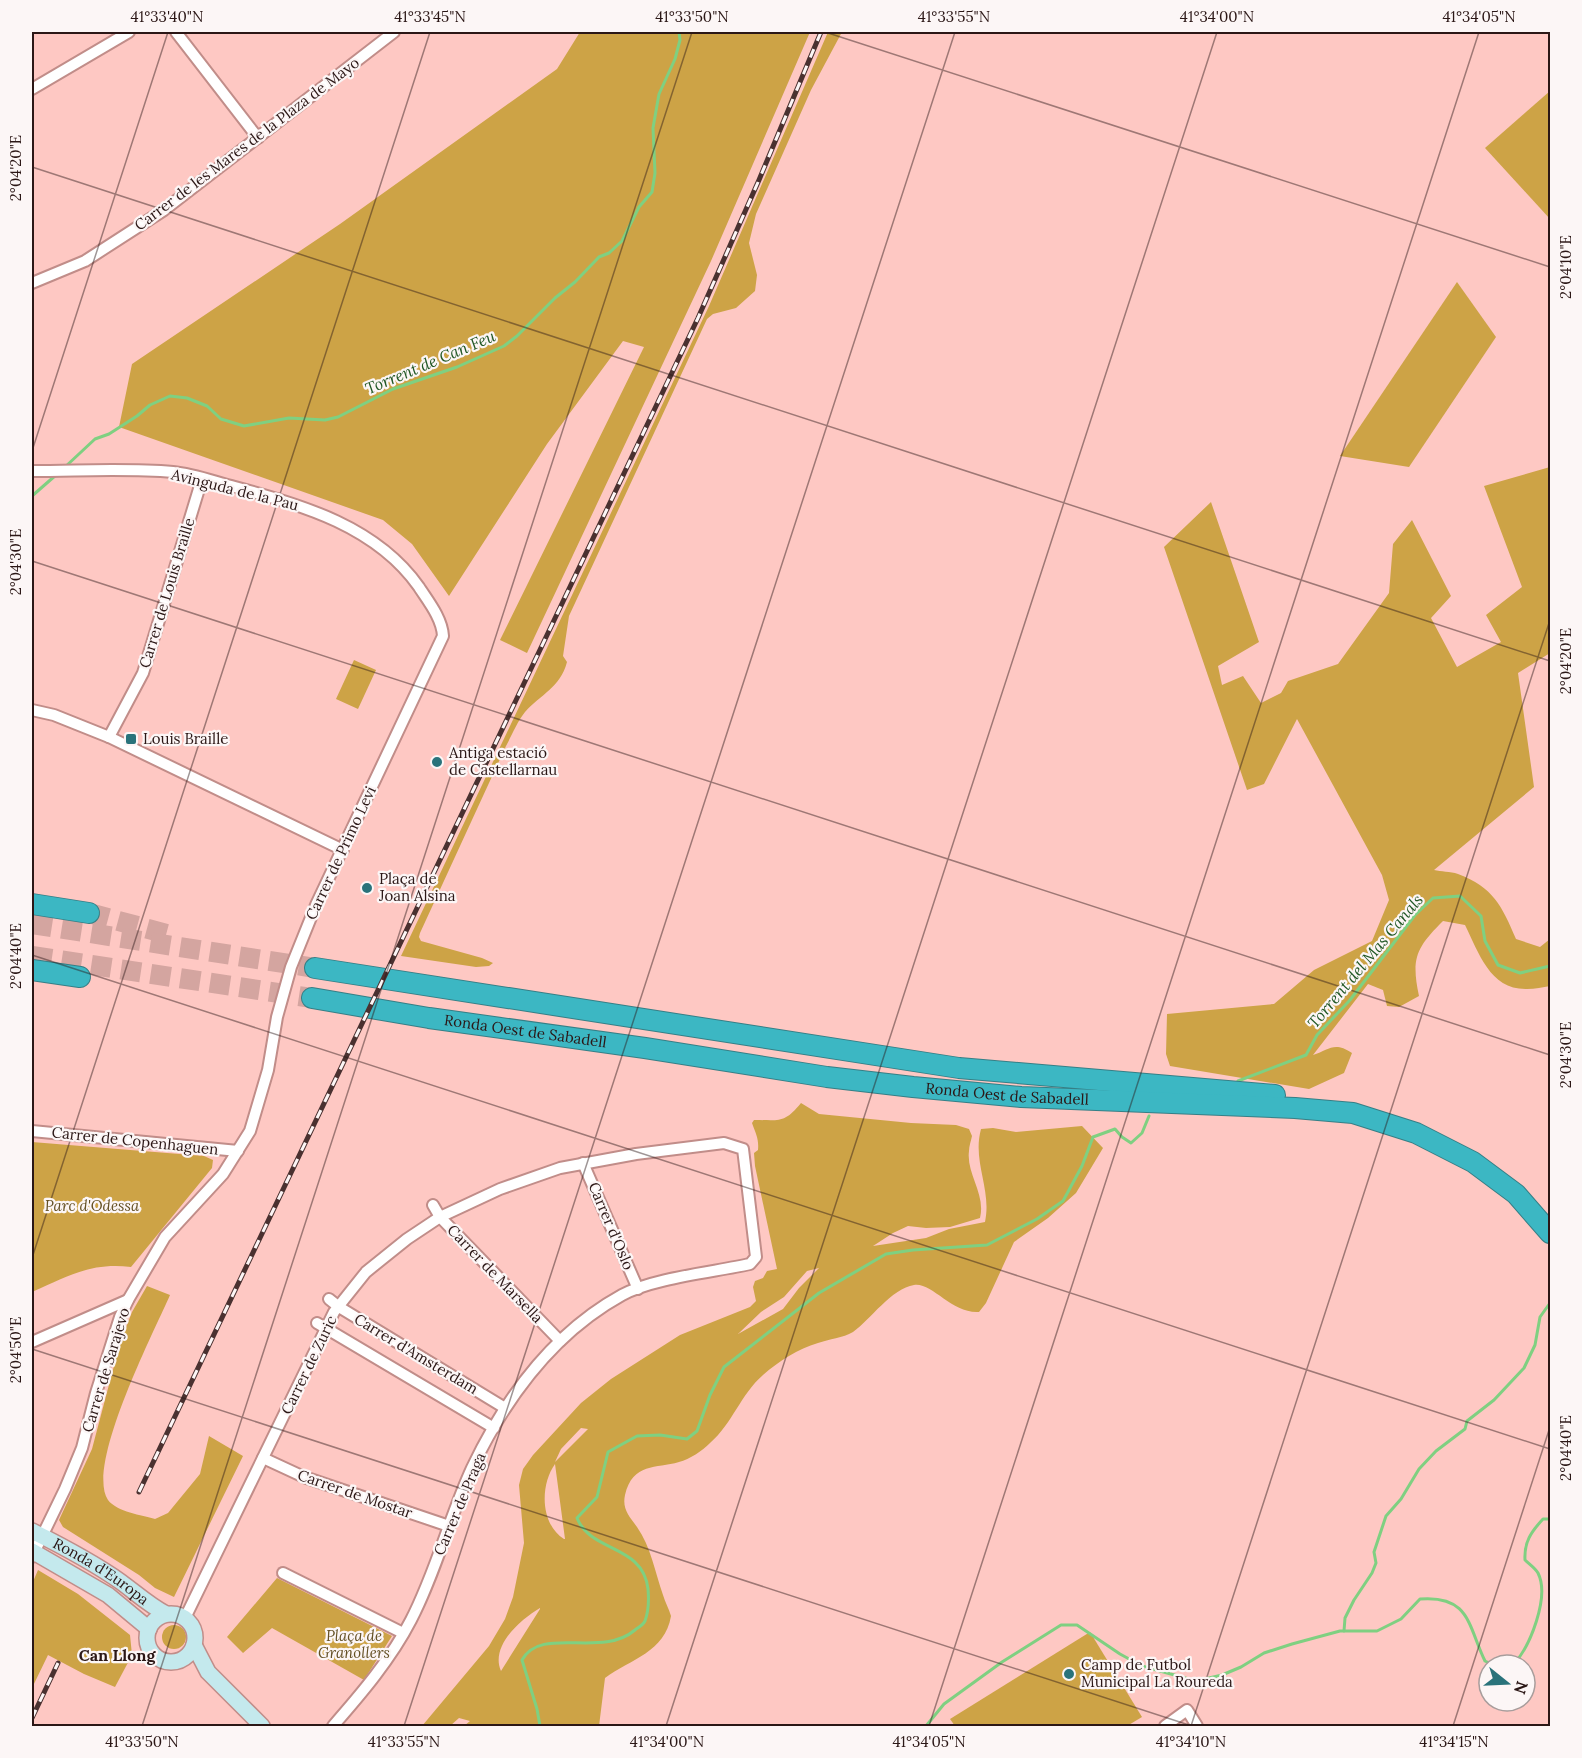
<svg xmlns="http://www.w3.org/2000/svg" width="1582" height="1758" viewBox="0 0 1582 1758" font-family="Lora,serif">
<rect width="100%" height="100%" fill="#fec8c3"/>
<g fill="#cda346" fill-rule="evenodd">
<path d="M 580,32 L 810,32 L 711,261 L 527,653 L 500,640 L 644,347 L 623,341 L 547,444 L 449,596 L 412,544 L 383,520 L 119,427 L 132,364 L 340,224 L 557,69 Z"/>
<path d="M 828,32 L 842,32 L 811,90 L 756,214 L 749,243 L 757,275 L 755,291 L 736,308 L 713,314 L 707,319 L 569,616 L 563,656 L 567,662 C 560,688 541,694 525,712 C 517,722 512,735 506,746 L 420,933 L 419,937 L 421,941 L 482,958 L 493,963 L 489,966 L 476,967 L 401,956 L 709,306 Z"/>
<path d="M 1550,91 L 1550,219 L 1485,148 Z"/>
<path d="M 1457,282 L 1496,337 L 1409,467 L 1340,456 Z"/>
<path d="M 1550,467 L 1550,653 L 1518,673 L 1534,787 L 1434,870 C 1441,872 1450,871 1458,874 C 1493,887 1502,906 1516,939 L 1540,947 L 1550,939 L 1550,986 C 1543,987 1535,989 1527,989 C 1490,990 1479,953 1465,925 L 1443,921 C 1416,948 1411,958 1419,996 L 1399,1007 L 1387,1006 L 1383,990 L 1368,984 L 1313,1055 C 1329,1050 1334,1041 1352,1053 L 1344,1073 L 1309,1089 L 1170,1066 L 1166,1054 L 1167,1014 L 1274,1004 L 1314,970 L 1372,941 L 1389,900 L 1382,875 L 1297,719 L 1264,784 L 1247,790 L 1164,547 L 1211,502 L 1259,642 L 1218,666 L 1222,685 L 1243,676 L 1261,703 L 1281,693 L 1288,681 L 1338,664 L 1389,593 L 1393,544 L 1412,520 L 1451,596 L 1431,618 L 1457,667 L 1501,642 L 1486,615 L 1522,587 L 1484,486 Z"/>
<path d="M 354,660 L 376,670 L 358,709 L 336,699 Z"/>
<path d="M 801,1103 L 819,1114 L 911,1123 L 956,1125 L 969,1129 L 972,1136 C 971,1141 969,1146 969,1151 C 966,1174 986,1194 980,1218 L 950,1227 L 926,1228 L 908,1226 L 893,1233 L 873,1246 L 926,1238 L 949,1229 L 985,1222 C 992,1189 972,1162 981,1129 L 993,1128 L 1016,1132 L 1082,1126 L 1103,1148 L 1076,1193 L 1048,1218 L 1014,1242 L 986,1303 L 979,1312 C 952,1314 932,1282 914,1285 C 892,1288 870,1320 853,1332 C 843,1338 829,1339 818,1343 C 798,1349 779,1361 763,1375 C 741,1394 732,1424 710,1443 C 702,1451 690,1459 679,1462 C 656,1469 633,1462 625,1495 C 622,1509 629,1516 637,1527 C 651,1547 655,1572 663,1595 C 665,1602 669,1609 671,1616 C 665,1652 631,1659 605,1678 L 599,1726 L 464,1726 L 470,1721 L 459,1718 L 450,1726 L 422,1726 L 489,1646 L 505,1619 L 513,1597 L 524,1543 L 519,1485 L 523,1469 L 533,1455 L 581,1403 L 611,1379 L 680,1335 L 750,1307 L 756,1301 L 753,1287 L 755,1281 L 763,1278 L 767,1271 L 777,1269 L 755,1166 L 754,1153 L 758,1150 C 759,1139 756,1134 752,1123 L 754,1120 C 779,1120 784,1124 801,1103 ZM 819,1268 L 799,1288 L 783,1309 L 738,1334 L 761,1312 L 784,1297 L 807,1271 ZM 581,1428 L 588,1429 L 555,1462 L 561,1449 ZM 555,1464 L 565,1539 L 564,1539 C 540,1524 540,1485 555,1464 ZM 540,1608 L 540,1609 L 501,1671 C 490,1646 520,1620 540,1608 Z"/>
<path d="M 32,1142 L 204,1156 L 213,1160 L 212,1168 L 131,1267 C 90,1262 67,1277 32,1292 Z"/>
<path d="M 147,1286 L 170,1295 C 154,1332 85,1466 108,1500 C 117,1512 142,1515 155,1519 L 168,1513 L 200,1474 L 209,1436 L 243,1456 L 174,1597 L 155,1588 L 139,1575 L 63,1527 L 59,1520 L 92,1449 L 120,1343 L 132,1312 Z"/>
<path d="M 38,1570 L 78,1594 L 130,1635 L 132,1655 L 115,1687 L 84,1674 L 48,1655 L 32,1688 L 32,1584 Z"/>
<path d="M 277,1578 L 392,1636 L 364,1680 L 272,1628 L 243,1653 L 227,1637 Z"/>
<circle cx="174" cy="1637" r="12"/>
<path d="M 1090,1632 L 1142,1717 L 1127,1726 L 955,1726 L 950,1719 Z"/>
</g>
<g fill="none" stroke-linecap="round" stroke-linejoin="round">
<g stroke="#7fd081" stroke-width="3">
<path d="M 65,467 L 95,439 L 109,434 L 137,416 L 150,405 L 170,396 L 187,398 L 207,406 L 221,419 L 244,426 L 289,418 L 325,420 L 338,417 L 393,389 L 457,367 L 504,346 L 517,336 L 555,298 L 575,282 L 599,257 L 609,253 L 622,241 L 639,207 L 652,192 L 655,173 L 653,128 L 659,94 L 675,59 L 680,40 L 679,32"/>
<path d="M 32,496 L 56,475"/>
<path d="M 1238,1081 L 1306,1055 L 1317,1035 L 1350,1000 L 1415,915 L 1433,898 L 1460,896 L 1481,916 L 1485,941 L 1498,965 L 1520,973 L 1550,966"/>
<path d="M 1344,1631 L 1345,1618 L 1354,1600 L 1372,1573 L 1376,1563 L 1374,1552 L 1386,1516 L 1401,1499 L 1419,1469 L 1436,1451 L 1465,1429 L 1467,1421 L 1494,1400 L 1524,1368 L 1535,1345 L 1540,1317 L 1550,1303"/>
<path d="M 1513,1665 C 1530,1647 1550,1597 1538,1573 C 1535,1568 1529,1564 1525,1560 C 1524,1542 1531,1532 1543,1519 L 1550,1519"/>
<path d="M 540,1726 L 537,1709 L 522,1660 C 541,1625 601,1659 635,1630 C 639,1627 643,1625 645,1621 C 649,1610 649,1600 648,1589 C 643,1544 591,1553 577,1518 L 597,1497 L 608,1452 L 637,1436 L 660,1435 L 687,1439 L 697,1431 L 710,1395 L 724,1367 L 819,1293 L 886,1254 L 913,1250 L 987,1245 L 1037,1219 L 1063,1201 L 1082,1166 L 1093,1137 L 1115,1129 L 1122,1137 L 1131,1143 L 1142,1133 L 1149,1116"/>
<path d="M 926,1726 L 944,1704 L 1002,1662 L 1061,1625 L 1077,1625 L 1120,1654 L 1142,1666 L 1196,1681 L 1222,1675 L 1241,1667 L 1264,1653 L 1292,1644 L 1340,1631 L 1377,1631 L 1401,1619 L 1420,1599 C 1470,1595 1468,1626 1485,1661 L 1493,1665"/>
</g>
<g stroke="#d4a5a0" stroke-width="20" stroke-dasharray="20 10" stroke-linecap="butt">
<path d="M 89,913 L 167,934"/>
<path d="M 32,924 L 315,968"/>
<path d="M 32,956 L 312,998"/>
</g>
<defs>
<g id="street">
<path d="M 176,32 L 258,138"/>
<path d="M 32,89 L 129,32"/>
<path d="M 32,283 L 85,261 L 164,210 L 394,32"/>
<path d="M 32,471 C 79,471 126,468 173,472 C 194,474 215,482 235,487 C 303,505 377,527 419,587 C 428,601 442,618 443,636 L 316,905 L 291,967 L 277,1017 L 268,1070 L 250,1131 L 223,1174 L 165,1237 L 128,1300 L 120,1317 L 96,1393 L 82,1448 L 65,1489 L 32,1557"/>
<path d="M 32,710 L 54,715 L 109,737 L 343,850"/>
<path d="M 109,737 L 143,673 L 202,479"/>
<path d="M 32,1131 L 238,1151"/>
<path d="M 583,1163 L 638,1289"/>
<path d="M 433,1205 L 440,1217 L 560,1341"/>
<path d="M 329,1299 L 339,1307 L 505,1408"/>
<path d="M 317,1323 L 494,1428"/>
<path d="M 32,1342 L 128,1300"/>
<path d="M 263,1458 L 304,1477 L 449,1526"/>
<path d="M 283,1573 L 403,1633"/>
<path d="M 185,1618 L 334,1312 L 366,1272 L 407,1239 L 440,1217 L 500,1189 L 560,1168 L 636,1154 L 724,1143 L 743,1149 L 756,1257 L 750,1264 C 714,1272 653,1278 622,1295 C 553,1333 505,1399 472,1468 C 449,1518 436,1572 411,1620 C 391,1659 361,1694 333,1726"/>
<path d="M 1165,1726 L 1187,1710 L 1197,1726"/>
</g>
<g id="secondary">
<path id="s1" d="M 32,1531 C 62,1546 93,1562 121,1582 C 136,1593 149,1605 166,1614"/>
<path d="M 32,1551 L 108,1595 L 149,1629"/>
<circle cx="171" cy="1638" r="24"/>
<path d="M 194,1645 L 208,1672 L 262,1726"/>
</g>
<g id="highway">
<path d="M 32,904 L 89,913"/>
<path d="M 315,968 L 959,1068 L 1275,1095"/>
<path d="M 32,970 L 80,977"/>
<path id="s2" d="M 312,998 L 429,1018 L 645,1048 L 827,1077 L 913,1087 L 1021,1097 L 1295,1108 L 1353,1113 L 1416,1133 L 1473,1162 L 1516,1194 L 1550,1233"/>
</g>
</defs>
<use href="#street" stroke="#c18d89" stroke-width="14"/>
<use href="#secondary" stroke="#c18d89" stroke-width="18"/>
<use href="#highway" stroke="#367f86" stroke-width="22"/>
<use href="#street" stroke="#fff" stroke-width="10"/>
<use href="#secondary" stroke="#c4e9ed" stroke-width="15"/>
<use href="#highway" stroke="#3cb7c3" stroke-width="20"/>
<defs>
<g id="rail">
<path d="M 139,1492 L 698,318 L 759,180 L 821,32"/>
<path d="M 32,1718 L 58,1663"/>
</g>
</defs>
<use href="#rail" stroke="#4a3130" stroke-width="5"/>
<use href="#rail" stroke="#fcf6f6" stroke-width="3" stroke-dasharray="9" stroke-linecap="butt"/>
</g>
<path fill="none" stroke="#2b1716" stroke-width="1.5" stroke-opacity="0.45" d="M 825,32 L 1550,267M 32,167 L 1550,661M 32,451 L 168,32M 32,561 L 1550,1055M 32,955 L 1550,1449M 32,1258 L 430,32M 32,1349 L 1192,1726M 142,1726 L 692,32M 404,1726 L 955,32M 666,1726 L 1217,32M 929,1726 L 1479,32M 1191,1726 L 1550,620M 1453,1726 L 1550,1427"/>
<g fill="#2a737b" stroke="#fcf6f6" stroke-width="2">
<rect x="125" y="733" width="12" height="12" rx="3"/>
<circle cx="437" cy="762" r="6"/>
<circle cx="367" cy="888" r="6"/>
<circle cx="1069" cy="1674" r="6"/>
</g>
<g text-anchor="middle" stroke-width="4.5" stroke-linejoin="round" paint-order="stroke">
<g font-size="15" fill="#2b1716" stroke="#fcf6f6">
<text transform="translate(247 144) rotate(-37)" y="5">Carrer de les Mares de la Plaza de Mayo</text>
<text transform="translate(235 490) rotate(14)" y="5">Avinguda de la Pau</text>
<text transform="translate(167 593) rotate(-73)" y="5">Carrer de Louis Braille</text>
<text transform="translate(341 853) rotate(-65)" y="5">Carrer de Primo Levi</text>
<text dy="5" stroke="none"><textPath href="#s2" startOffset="216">Ronda Oest de Sabadell</textPath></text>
<text dy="5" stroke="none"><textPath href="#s2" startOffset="702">Ronda Oest de Sabadell</textPath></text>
<text transform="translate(135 1141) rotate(6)" y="5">Carrer de Copenhaguen</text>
<text transform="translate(611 1226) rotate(67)" y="5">Carrer d'Oslo</text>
<text transform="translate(495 1274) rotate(46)" y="5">Carrer de Marsella</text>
<text transform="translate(416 1354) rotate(31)" y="5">Carrer d'Amsterdam</text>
<text transform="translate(309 1365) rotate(-64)" y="5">Carrer de Zuric</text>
<text transform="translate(106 1370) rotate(-73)" y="5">Carrer de Sarajevo</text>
<text transform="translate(355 1494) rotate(19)" y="5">Carrer de Mostar</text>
<text transform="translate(460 1504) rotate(-67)" y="5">Carrer de Praga</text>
<text dy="5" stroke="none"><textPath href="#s1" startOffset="80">Ronda d'Europa</textPath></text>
</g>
<g font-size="15" fill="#2b1716" stroke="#fcf6f6" text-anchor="start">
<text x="143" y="744">Louis Braille</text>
<text x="449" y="758">Antiga estació<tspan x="449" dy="17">de Castellarnau</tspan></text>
<text x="379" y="884">Plaça de<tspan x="379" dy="17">Joan Alsina</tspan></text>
<text x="1081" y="1670">Camp de Futbol<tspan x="1081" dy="17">Municipal La Roureda</tspan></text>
</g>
<g font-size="15" font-style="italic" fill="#645024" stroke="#fcf6f6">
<text x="92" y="1211">Parc d'Odessa</text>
<text x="354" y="1641">Plaça de<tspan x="354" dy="17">Granollers</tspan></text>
</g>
<g font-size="16" font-style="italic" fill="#205724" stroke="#fcf6f6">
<text transform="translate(430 362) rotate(-23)" y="6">Torrent de Can Feu</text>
<text transform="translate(1365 961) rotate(-50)" y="6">Torrent del Mas Canals</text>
</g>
<g font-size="16" font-weight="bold" fill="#2b1716" stroke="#fcf6f6">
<text x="117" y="1661">Can Llong</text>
</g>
</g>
<rect width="1582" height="1758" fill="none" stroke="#fcf6f6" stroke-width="66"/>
<g transform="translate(1507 1683) rotate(108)"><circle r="28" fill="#fcf6f6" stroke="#a89d9c" stroke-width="1.5"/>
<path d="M0-4.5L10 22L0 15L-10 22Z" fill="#2a737b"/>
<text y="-9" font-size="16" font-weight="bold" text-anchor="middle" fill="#2b1716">N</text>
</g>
<rect x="33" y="33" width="1516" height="1692" fill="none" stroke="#2b1716" stroke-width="2"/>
<g font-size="15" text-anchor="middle" fill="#2b1716">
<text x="167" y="22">41°33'40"N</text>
<text x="430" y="22">41°33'45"N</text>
<text x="692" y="22">41°33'50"N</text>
<text x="954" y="22">41°33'55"N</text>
<text x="1217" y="22">41°34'00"N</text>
<text x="1479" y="22">41°34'05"N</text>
<text transform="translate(16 168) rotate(-90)" y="5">2°04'20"E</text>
<text transform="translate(1566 267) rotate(-90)" y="5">2°04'10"E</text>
<text transform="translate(16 562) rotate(-90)" y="5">2°04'30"E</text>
<text transform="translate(1566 661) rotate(-90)" y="5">2°04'20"E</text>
<text transform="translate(16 956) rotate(-90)" y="5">2°04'40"E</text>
<text transform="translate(1566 1055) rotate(-90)" y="5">2°04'30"E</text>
<text transform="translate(16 1350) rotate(-90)" y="5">2°04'50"E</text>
<text transform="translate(1566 1448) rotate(-90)" y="5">2°04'40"E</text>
<text x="142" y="1747">41°33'50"N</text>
<text x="404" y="1747">41°33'55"N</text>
<text x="667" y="1747">41°34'00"N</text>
<text x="929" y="1747">41°34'05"N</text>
<text x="1191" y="1747">41°34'10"N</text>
<text x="1454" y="1747">41°34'15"N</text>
</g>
</svg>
